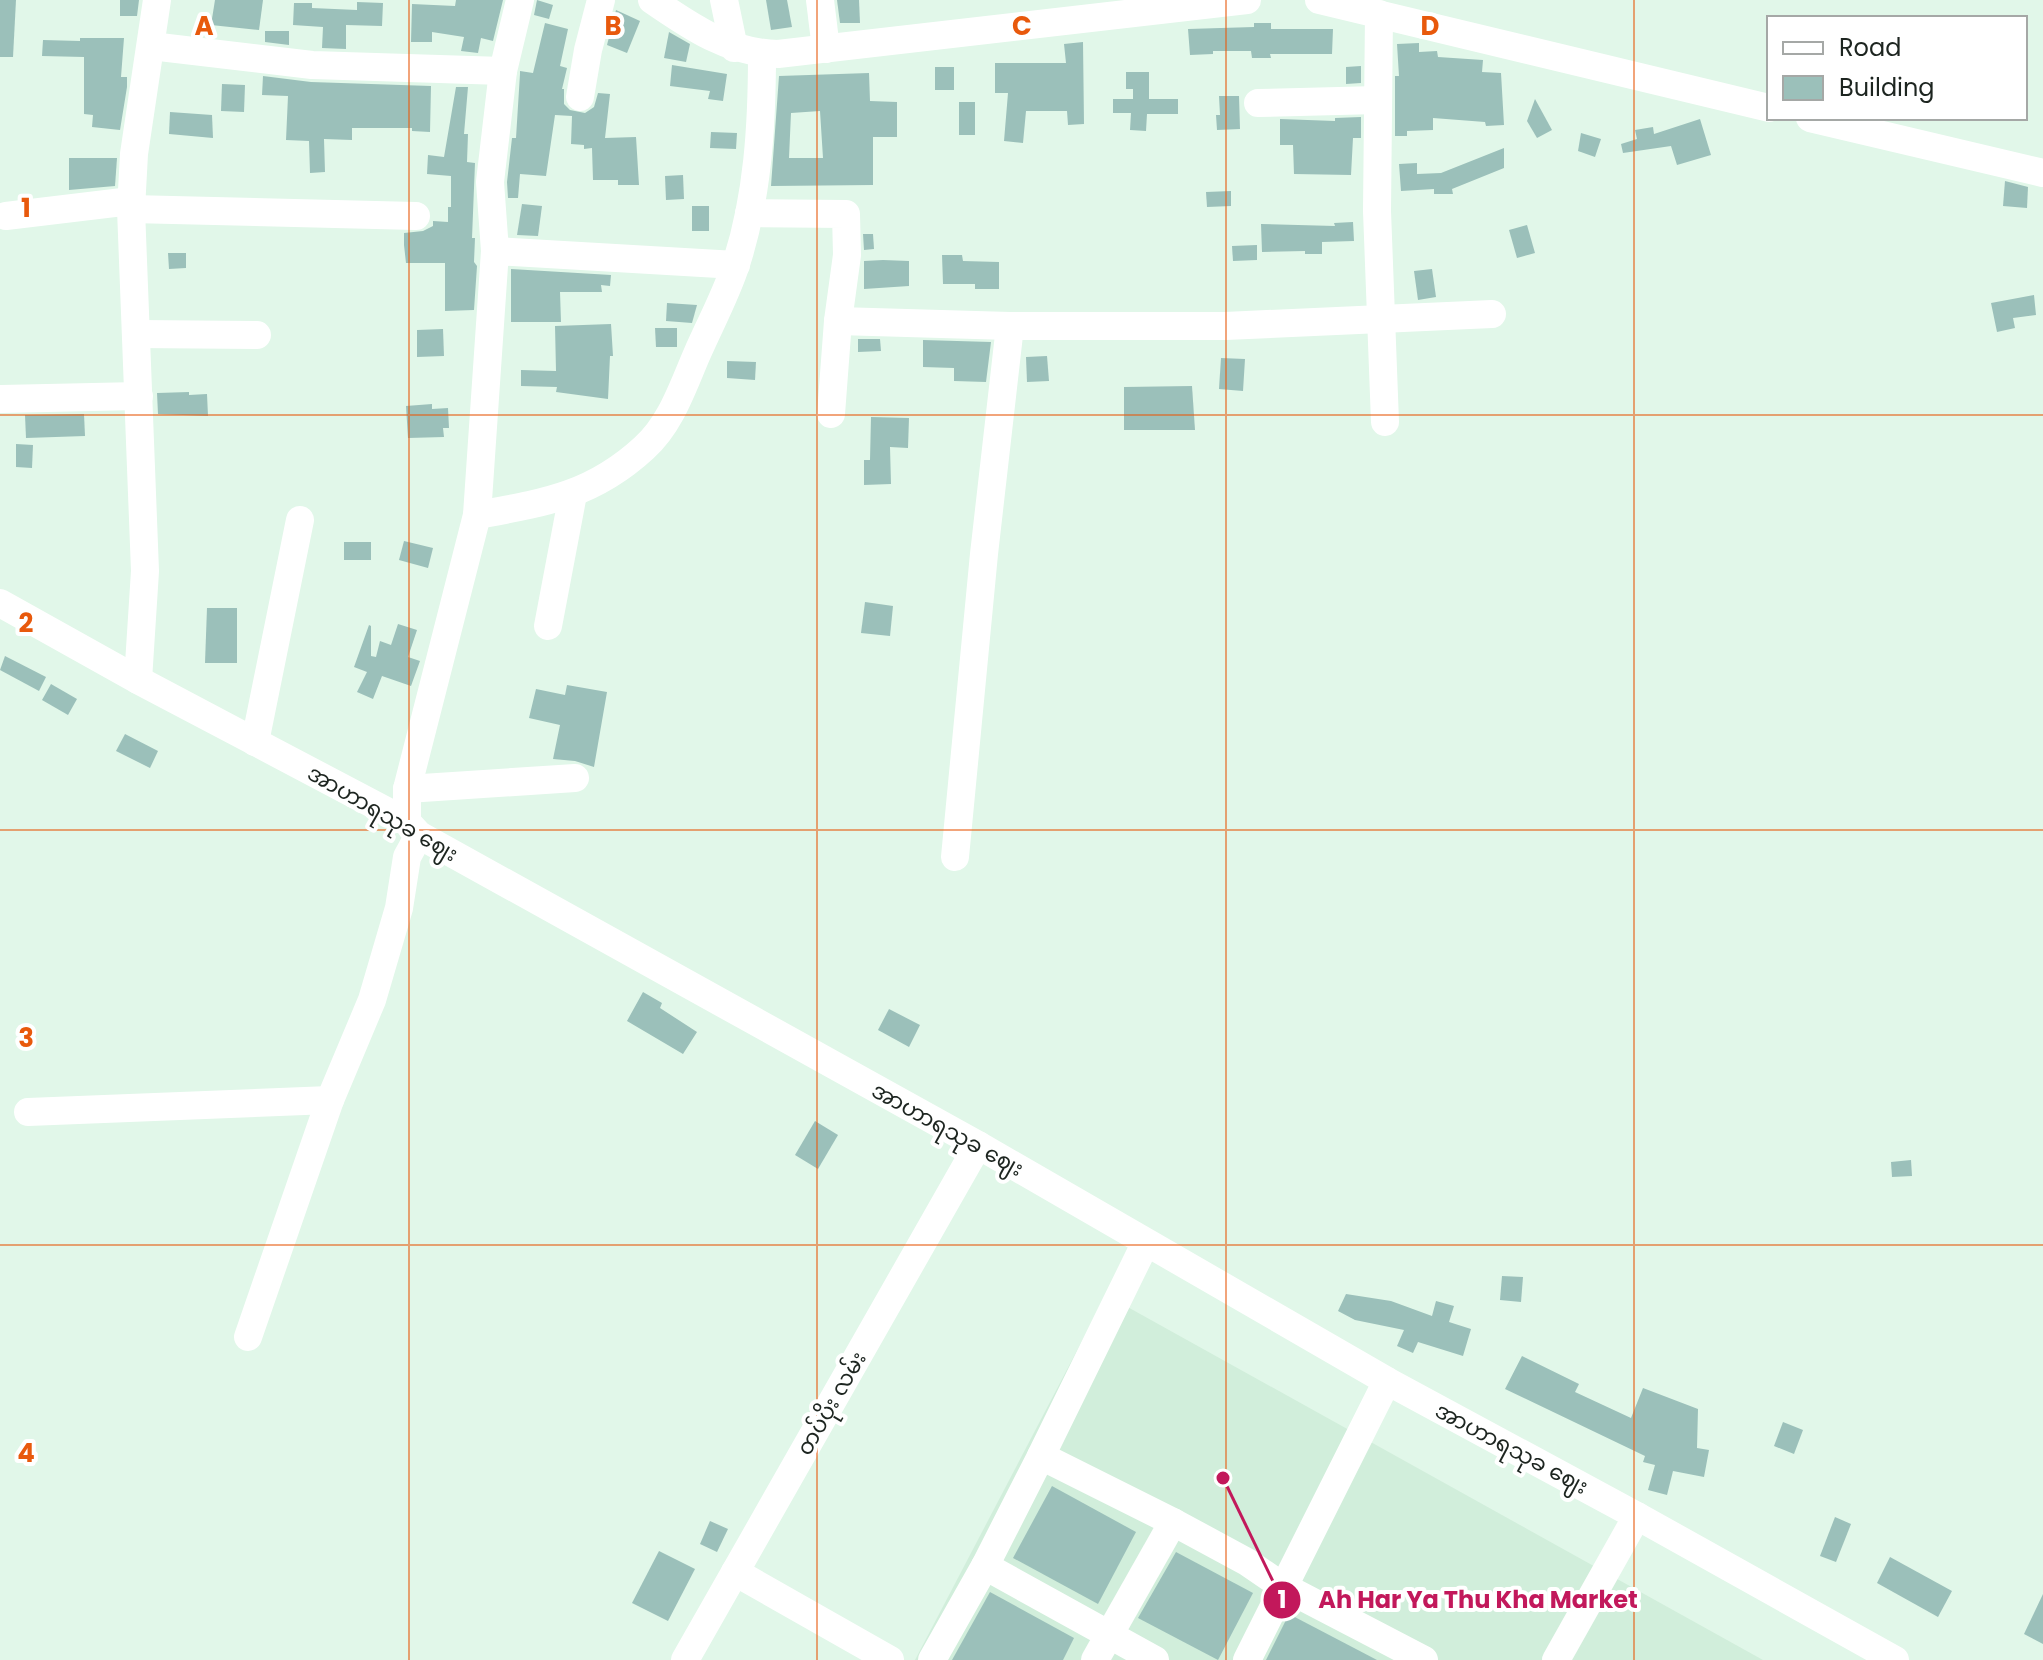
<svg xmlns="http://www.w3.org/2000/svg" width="2043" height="1660" viewBox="0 0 2043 1660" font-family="Poppins,'Noto Sans Myanmar',sans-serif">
<rect width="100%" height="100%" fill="#e1f7e9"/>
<path fill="#d1eedb" d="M 1106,1295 L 1763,1660 L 915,1660 Z"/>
<g fill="#9bc0ba" fill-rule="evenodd">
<path d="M 0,0 L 16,0 L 13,57 L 0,57 Z"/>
<path d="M 120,0 L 139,0 L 137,16 L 120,16 Z"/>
<path d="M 215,0 L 263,0 L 259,30 L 211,25 Z"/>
<path d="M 456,0 L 503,0 L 493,41 L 481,38 L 478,53 L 461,51 L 464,37 L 432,32 L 432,42 L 411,42 L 412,4 L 455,6 Z"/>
<path d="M 537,0 L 553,5 L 549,19 L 534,15 Z"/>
<path d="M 766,0 L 787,0 L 792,27 L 771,30 Z"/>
<path d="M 837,0 L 859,0 L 860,23 L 840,23 Z"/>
<path d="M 357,2 L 383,3 L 382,26 L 346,25 L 346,49 L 322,48 L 323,27 L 293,25 L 294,3 L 312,3 L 312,8 L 357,10 Z"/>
<path d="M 616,10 L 640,21 L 627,53 L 607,45 Z"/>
<path d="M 545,23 L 568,29 L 560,66 L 567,68 L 562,89 L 564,89 L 564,104 L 570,110 L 585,113 L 594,107 L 598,93 L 610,94 L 605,138 L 636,137 L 639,185 L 618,185 L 618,180 L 593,180 L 592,148 L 584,149 L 584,145 L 571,144 L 572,116 L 555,115 L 546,176 L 520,174 L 518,198 L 508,198 L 507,182 L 512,138 L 516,138 L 520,74 L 520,71 L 533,73 Z"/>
<path d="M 1254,23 L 1271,23 L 1271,29 L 1333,29 L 1332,54 L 1270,54 L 1271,58 L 1252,58 L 1251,51 L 1213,51 L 1213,54 L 1190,55 L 1188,29 L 1254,27 Z"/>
<path d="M 265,31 L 289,31 L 289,45 L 265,42 Z"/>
<path d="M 669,32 L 690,44 L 686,62 L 664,58 Z"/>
<path d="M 80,38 L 124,38 L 121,77 L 127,77 L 127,87 L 120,130 L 92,127 L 93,115 L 84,114 L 84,57 L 42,56 L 43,40 L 80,41 Z"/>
<path d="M 1083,42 L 1084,124 L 1068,125 L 1067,111 L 1026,111 L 1023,143 L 1004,141 L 1008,93 L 995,93 L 995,63 L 1066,63 L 1064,44 Z"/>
<path d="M 1419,43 L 1419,52 L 1437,51 L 1438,57 L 1483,60 L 1482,72 L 1501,73 L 1504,125 L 1486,126 L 1485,122 L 1433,118 L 1433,130 L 1407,131 L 1407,136 L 1395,136 L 1395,76 L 1399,76 L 1397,44 Z"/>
<path d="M 672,65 L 727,74 L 723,101 L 708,99 L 710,91 L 670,86 Z"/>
<path d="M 1361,66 L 1361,83 L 1346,84 L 1346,67 Z"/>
<rect x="935" y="67" width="19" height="23"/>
<path d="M 1126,72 L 1149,72 L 1149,99 L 1178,99 L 1178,114 L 1147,114 L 1146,131 L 1130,130 L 1131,113 L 1113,113 L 1113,99 L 1133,99 L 1133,89 L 1126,89 Z"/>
<path d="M 869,73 L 870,101 L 897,102 L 897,137 L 873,137 L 873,185 L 771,186 L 779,76 ZM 820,111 L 823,158 L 789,158 L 791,113 Z"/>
<path d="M 263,76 L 311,82 L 431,86 L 430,132 L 412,131 L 412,128 L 352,128 L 352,140 L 324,139 L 325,172 L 310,173 L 309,141 L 286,140 L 288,96 L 262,95 Z"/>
<path d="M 222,84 L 245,85 L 244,112 L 221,111 Z"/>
<path d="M 456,87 L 468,87 L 464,134 L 468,134 L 467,162 L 475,163 L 472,238 L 475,238 L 474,262 L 477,266 L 474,310 L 445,311 L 445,263 L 406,263 L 404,245 L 404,233 L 423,231 L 433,226 L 433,221 L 448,222 L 448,207 L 451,207 L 451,176 L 427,174 L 428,155 L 444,157 Z"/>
<path d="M 1219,96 L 1239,96 L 1240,129 L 1217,130 L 1216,115 L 1220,115 Z"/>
<path d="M 1535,99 L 1552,130 L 1537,138 L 1527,121 Z"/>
<rect x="959" y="102" width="16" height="33"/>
<path d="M 170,112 L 212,115 L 213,138 L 169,134 Z"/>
<path d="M 1361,117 L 1361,138 L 1353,138 L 1351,175 L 1294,174 L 1293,145 L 1280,145 L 1280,119 L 1335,121 L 1335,118 Z"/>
<path d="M 1700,119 L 1711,155 L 1677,165 L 1671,146 L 1623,153 L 1621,144 L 1637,139 L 1635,130 L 1653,127 L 1654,134 Z"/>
<path d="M 711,132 L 737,133 L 736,149 L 710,148 Z"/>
<path d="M 1581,133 L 1601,139 L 1595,157 L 1578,151 Z"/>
<path d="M 1504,148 L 1504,168 L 1452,189 L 1453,194 L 1434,194 L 1434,189 L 1401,191 L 1399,164 L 1417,163 L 1417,174 L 1441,173 Z"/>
<path d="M 69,158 L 117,158 L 115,186 L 69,190 Z"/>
<path d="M 683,175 L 684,199 L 666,200 L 665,176 Z"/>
<path d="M 2005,181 L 2028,187 L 2027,208 L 2003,206 Z"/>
<path d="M 1231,191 L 1231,206 L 1207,207 L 1206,192 Z"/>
<path d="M 522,204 L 542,206 L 538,236 L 517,235 Z"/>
<rect x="692" y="206" width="17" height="25"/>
<path d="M 1353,222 L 1354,241 L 1322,242 L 1322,254 L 1305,254 L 1305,251 L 1262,252 L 1261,224 L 1335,226 L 1334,223 Z"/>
<path d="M 1527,225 L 1535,253 L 1517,258 L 1509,230 Z"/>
<path d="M 863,234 L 873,234 L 874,249 L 864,250 Z"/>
<path d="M 1257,245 L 1257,260 L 1233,261 L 1232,246 Z"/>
<path d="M 168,253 L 186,253 L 186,268 L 169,269 Z"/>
<path d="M 942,255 L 962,255 L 963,261 L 999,262 L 999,289 L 975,289 L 975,284 L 943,284 Z"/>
<path d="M 883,260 L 909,261 L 909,286 L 864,289 L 864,261 Z"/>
<path d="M 511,269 L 611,275 L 610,286 L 601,285 L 602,292 L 560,292 L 561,322 L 511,322 Z"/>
<path d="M 1432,269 L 1436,297 L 1418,300 L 1414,271 Z"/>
<path d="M 2034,295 L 2036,315 L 2013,318 L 2015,328 L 1997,332 L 1991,303 Z"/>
<path d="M 667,303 L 697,305 L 692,323 L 666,321 Z"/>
<path d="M 611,324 L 613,356 L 610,356 L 608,399 L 556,392 L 557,387 L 521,386 L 521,370 L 556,371 L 555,326 Z"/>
<path d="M 655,328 L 677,328 L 677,347 L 656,347 Z"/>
<path d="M 443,329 L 444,356 L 417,357 L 417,330 Z"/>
<path d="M 858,339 L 880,339 L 881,351 L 858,352 Z"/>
<path d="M 923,340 L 991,342 L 986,382 L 954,381 L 954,368 L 923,367 Z"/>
<path d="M 1047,356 L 1049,381 L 1027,382 L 1026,357 Z"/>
<path d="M 1221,358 L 1245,359 L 1243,391 L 1219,389 Z"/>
<path d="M 727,361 L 756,362 L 755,380 L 727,378 Z"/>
<path d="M 1192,386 L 1195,430 L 1124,430 L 1124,387 Z"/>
<path d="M 189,392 L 189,395 L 207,394 L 208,416 L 158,414 L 157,393 Z"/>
<path d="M 432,404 L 432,409 L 448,408 L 449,428 L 443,428 L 444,437 L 408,438 L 406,406 Z"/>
<path d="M 84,414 L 85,436 L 26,438 L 25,415 Z"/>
<path d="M 871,417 L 909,418 L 908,448 L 890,447 L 891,484 L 864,485 L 864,460 L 870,460 Z"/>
<path d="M 16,444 L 33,445 L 32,468 L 16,467 Z"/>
<path d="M 404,541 L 433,548 L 428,568 L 399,560 Z"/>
<rect x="344" y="542" width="27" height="18"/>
<path d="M 865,602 L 893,606 L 890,636 L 861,633 Z"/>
<path d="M 207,608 L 237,608 L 237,663 L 205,663 Z"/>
<path d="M 398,624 L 417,630 L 408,657 L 420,661 L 411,686 L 382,676 L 373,699 L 357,692 L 367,672 L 354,667 L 369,625 L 371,626 L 371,656 L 376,657 L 380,641 L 391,645 Z"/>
<path d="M 5,656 L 46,677 L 39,691 L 0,670 Z"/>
<path d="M 51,684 L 77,699 L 68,715 L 42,700 Z"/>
<path d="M 567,685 L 607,692 L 594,767 L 575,761 L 553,759 L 560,725 L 529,718 L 536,689 L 565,695 Z"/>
<path d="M 125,734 L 158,751 L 150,768 L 116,751 Z"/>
<path d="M 643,992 L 662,1003 L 660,1008 L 697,1032 L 683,1054 L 627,1021 Z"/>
<path d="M 889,1009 L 920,1025 L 909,1047 L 878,1030 Z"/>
<path d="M 815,1121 L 838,1135 L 818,1169 L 795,1155 Z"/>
<path d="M 1911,1160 L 1912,1176 L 1892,1177 L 1891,1162 Z"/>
<path d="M 1502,1276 L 1523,1277 L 1521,1302 L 1500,1300 Z"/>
<path d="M 1346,1294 L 1391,1301 L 1432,1316 L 1436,1301 L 1454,1306 L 1449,1322 L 1471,1329 L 1463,1356 L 1418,1342 L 1413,1353 L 1397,1346 L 1404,1330 L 1355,1320 L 1338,1311 Z"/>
<path d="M 1522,1356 L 1579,1384 L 1575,1392 L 1631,1418 L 1643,1388 L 1698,1409 L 1697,1448 L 1709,1450 L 1704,1477 L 1673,1471 L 1667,1495 L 1648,1490 L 1655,1465 L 1643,1462 L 1645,1456 L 1505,1389 Z"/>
<path d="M 1783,1422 L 1803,1430 L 1794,1454 L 1774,1446 Z"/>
<path d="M 1052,1486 L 1136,1532 L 1098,1604 L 1013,1558 Z"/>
<path d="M 1835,1517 L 1851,1524 L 1836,1562 L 1820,1556 Z"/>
<path d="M 710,1521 L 728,1529 L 717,1552 L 700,1544 Z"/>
<path d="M 659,1551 L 695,1569 L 668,1621 L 632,1603 Z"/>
<path d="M 1176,1552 L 1253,1593 L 1218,1660 L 1138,1618 Z"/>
<path d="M 1890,1557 L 1952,1591 L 1938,1617 L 1877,1583 Z"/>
<path d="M 990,1592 L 1074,1638 L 1063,1660 L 952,1660 Z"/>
<path d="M 2043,1594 L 2043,1644 L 2024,1634 Z"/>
<path d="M 1289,1614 L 1377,1660 L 1266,1660 Z"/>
</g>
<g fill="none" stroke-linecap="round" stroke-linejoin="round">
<g stroke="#fff" stroke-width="28">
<path d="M 652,0 C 691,27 729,53 778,54 L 1247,0"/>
<path d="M 724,0 L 734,48"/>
<path d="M 820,0 L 826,49"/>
<path d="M 1319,0 L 1769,108"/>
<path d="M 1379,14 L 1377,211 L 1385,422"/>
<path d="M 151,46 L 312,65 L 503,71"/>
<path d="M 580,97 L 588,50 L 601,0"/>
<path d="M 1258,103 L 1378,100"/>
<path d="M 1810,118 L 2043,173"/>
<path d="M 131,209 L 416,216"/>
<path d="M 749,213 L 846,214 L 847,255 L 838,321 L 831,414"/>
<path d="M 6,216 L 131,201"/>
<path d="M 495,251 L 736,265"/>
<path d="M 838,321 L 1010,326 L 1225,326 L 1492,314"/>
<path d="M 137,334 L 257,335"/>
<path d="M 1,399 L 139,396"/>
<path d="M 477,515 C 543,503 592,496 644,448 C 671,424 683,386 697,354 C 710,324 726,295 736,264 C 758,196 762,125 762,54"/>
<path d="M 0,603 L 138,680 L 407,822 L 419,835 L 978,1145 L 1387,1381 L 1637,1516 L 1895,1660"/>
<path d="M 548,626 L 573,494"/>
<path d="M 138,680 L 145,571 L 131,209 L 134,154 L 157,0"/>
<path d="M 255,742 L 300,520"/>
<path d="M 407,789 L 575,778"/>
<path d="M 407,822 L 407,789 L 477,515 L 495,251 L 490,182 L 503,71 L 520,0"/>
<path d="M 955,857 L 984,554 L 1010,326"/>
<path d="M 28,1112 L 330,1100"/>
<path d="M 1145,1244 L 1041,1456 L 1173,1522 L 1247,1562 L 1282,1586 L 1424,1660"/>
<path d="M 248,1337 L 330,1100 L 372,1000 L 399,908 L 407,857 L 419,835"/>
<path d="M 985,1566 L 1155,1660"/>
<path d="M 735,1572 L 890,1660"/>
<path d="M 685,1660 L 978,1145"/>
<path d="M 932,1660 L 985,1566 L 1041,1456"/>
<path d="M 1095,1660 L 1173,1522"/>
<path d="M 1247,1660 L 1387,1381"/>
<path d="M 1556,1660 L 1637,1516"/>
</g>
</g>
<path fill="none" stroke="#e8590c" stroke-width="2" stroke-opacity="0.55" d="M 409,0 L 409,1660M 817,0 L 817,1660M 1226,0 L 1226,1660M 1634,0 L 1634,1660M 0,415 L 2043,415M 0,830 L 2043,830M 0,1245 L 2043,1245"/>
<g text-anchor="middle" stroke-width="8" stroke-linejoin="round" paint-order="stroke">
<g font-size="22" fill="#1d2520" stroke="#fff">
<text transform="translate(383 813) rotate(30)" y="8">အာဟာရသုခ ဈေး</text>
<text transform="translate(948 1129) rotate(29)" y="8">အာဟာရသုခ ဈေး</text>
<text transform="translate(831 1403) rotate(-60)" y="8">တပ်ပိုး လမ်း</text>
<text transform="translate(1512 1448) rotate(28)" y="8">အာဟာရသုခ ဈေး</text>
</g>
</g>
<g font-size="26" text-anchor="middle" font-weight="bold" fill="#e8590c" stroke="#fff" stroke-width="8" stroke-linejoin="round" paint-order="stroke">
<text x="204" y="35">A</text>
<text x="613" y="35">B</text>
<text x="1022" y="35">C</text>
<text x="1430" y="35">D</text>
<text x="26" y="217">1</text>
<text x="26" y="632">2</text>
<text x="26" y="1047">3</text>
<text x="26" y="1462">4</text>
</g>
<path fill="none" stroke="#c2185b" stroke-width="3" d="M1223 1478L1282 1600"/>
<g fill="#c2185b" stroke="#fff" stroke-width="3">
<circle cx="1223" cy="1478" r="8"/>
<circle cx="1282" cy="1600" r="20"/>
</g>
<g font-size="24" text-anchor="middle" font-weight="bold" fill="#fff">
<text x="1282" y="1608">1</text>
</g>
<g font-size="24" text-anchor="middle" font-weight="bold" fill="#c2185b" stroke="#fff" stroke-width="8" stroke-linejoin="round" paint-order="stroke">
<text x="1478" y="1608">Ah Har Ya Thu Kha Market</text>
</g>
<rect x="1767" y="16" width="260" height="104" fill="#ffffff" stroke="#a5a8a6" stroke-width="2"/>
<rect x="1783" y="42" width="40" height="12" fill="#ffffff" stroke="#a5a8a6" stroke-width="2"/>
<text x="1839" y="56" font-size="24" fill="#1d2520">Road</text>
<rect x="1783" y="76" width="40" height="24" fill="#9bc0ba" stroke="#a5a8a6" stroke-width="2"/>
<text x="1839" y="96" font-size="24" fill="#1d2520">Building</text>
</svg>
